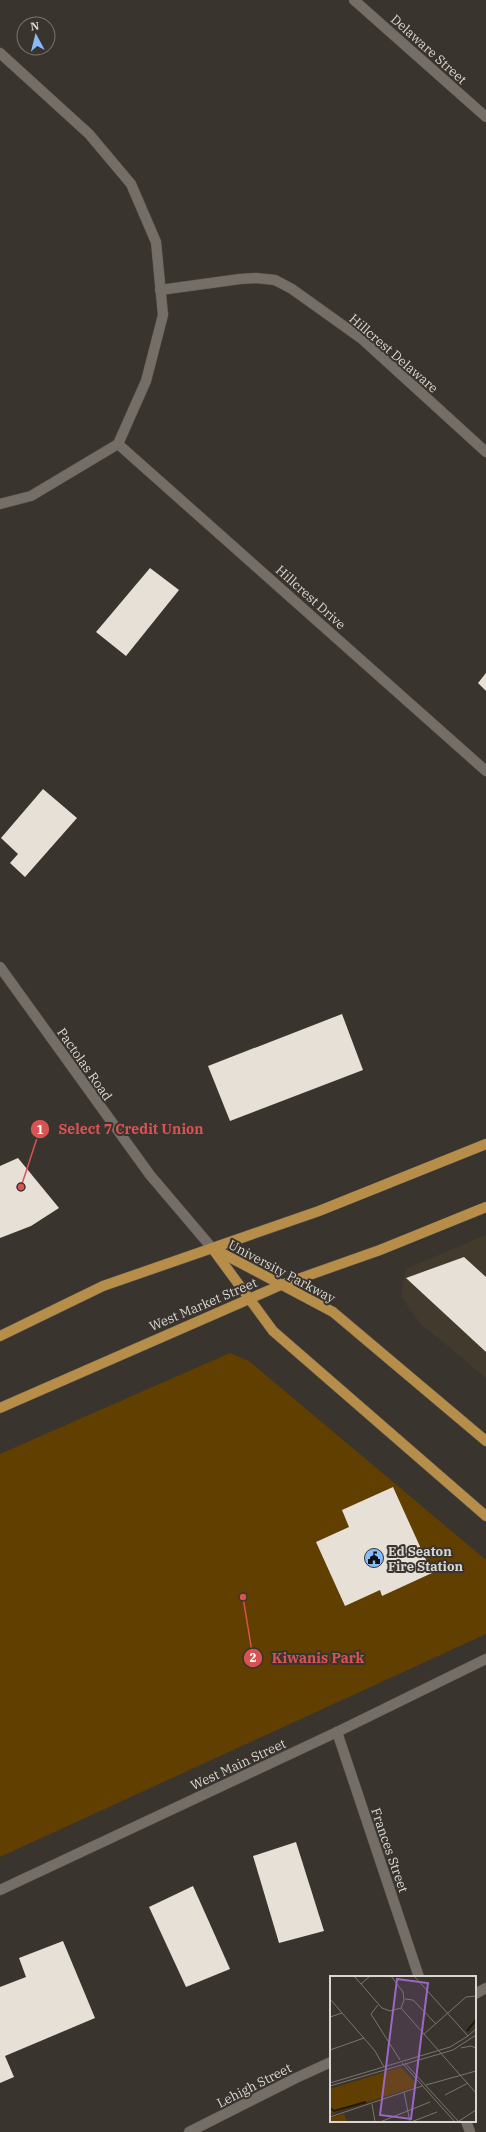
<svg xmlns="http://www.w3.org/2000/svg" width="486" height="2132" viewBox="0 0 486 2132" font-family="'IBM Plex Serif',serif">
<rect width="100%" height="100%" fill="#3a342e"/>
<path fill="#433a2e" d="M 486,1235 L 486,1378 L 420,1323 L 401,1297 L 405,1269 Z"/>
<path fill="#613f00" d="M 230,1353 L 249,1361 L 486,1560 L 486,1634 L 0,1857 L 0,1454 Z"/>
<g fill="#e7e0d7">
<path d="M 150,568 L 179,590 L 126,656 L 96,632 Z"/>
<path d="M 486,673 L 486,691 L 478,683 Z"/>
<path d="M 43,789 L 77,818 L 25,877 L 10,863 L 18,854 L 1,838 Z"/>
<path d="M 342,1014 L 363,1070 L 230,1121 L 208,1066 Z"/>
<path d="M 18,1158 L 59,1208 L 31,1226 L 0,1238 L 0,1166 Z"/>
<path d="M 464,1257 L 486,1277 L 486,1352 L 406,1278 Z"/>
<path d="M 393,1487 L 432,1573 L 382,1596 L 380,1590 L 345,1606 L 316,1542 L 349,1527 L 342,1510 Z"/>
<path d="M 296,1842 L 324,1931 L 279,1943 L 253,1856 Z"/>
<path d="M 193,1886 L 230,1969 L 186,1987 L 149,1907 Z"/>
<path d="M 63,1941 L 95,2018 L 5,2056 L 14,2077 L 0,2083 L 0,1987 L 26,1977 L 19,1958 Z"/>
</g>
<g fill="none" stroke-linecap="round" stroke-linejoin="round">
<defs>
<g id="minor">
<path d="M 354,0 L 486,117"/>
<path d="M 0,53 L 89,134 L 131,184 L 156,242 L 163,315 L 146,381 L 118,444"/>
<path d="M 160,290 L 240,279 L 256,278 L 275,280 L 292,289 L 362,339 L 486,452"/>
<path d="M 118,444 L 486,771"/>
<path d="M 0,504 L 31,496 L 118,444"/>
<path d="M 0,967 L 150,1175 L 212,1248"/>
<path d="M 337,1732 L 419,1977"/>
<path d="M 0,1890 L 337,1732 L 486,1659"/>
<path d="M 475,1994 L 486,1988"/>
<path d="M 466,2121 L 470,2132"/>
<path d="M 189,2132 L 296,2078 L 331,2062"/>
</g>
<g id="primary">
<path d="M 212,1248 L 273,1331 L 486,1516"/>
<path d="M 216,1250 L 333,1312 L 486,1441"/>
<path d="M 0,1336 L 103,1286 L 319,1211 L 486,1144"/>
<path d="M 0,1408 L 281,1285 L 380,1250 L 486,1207"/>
</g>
</defs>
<use href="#minor" stroke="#55504b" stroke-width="11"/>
<use href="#primary" stroke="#55504b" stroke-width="11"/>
<use href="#minor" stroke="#746e66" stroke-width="10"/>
<use href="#primary" stroke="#b68d49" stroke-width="10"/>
</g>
<defs>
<symbol id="civic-disc" viewBox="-11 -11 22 22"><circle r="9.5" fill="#88bbfc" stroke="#3a342e"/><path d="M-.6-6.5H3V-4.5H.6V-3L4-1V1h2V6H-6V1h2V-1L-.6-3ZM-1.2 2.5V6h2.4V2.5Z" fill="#111"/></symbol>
</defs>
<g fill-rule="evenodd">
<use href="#civic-disc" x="363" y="1547" width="22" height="22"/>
</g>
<g text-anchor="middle" stroke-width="4" stroke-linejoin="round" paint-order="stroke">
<g font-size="13" fill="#dad7d3" stroke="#3a342e">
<text transform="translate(429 49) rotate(42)" y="5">Delaware Street</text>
<text transform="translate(394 353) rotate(41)" y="5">Hillcrest Delaware</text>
<text transform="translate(311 597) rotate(42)" y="5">Hillcrest Drive</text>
<text transform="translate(85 1064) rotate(55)" y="5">Pactolas Road</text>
<text transform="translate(282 1271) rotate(28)" y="5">University Parkway</text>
<text transform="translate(203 1304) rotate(-23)" y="5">West Market Street</text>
<text transform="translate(238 1764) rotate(-25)" y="5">West Main Street</text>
<text transform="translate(390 1850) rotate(71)" y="5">Frances Street</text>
<text transform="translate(254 2085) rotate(-27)" y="5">Lehigh Street</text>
</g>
<g font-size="13" font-weight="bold" fill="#dad7d3" stroke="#3a342e" text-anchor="start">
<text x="388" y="1556">Ed Seaton<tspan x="388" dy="15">Fire Station</tspan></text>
</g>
</g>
<g transform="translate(330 1976)">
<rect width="146" height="146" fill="#3a342e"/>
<path d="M 71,91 L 86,107 L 85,111 L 0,138 L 0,113 ZM 14,138 L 17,146 L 0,146 L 0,142 Z" fill="#613f00"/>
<path fill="none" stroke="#251804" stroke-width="2" d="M 137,55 L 146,44M 0,132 L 4,135 L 36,126"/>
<path fill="none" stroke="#7a7570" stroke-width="1" d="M 24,0 L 52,32 L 60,35 L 71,32M 61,0 L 73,16 L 74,24 L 71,32M 84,0 L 138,60M 31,8 L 40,0M 0,23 L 45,75 L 54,91M 75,23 L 83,24 L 106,48M 48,29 L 41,38 L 70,84M 71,32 L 146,117M 0,41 L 12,37M 94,58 L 136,21 L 146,20M 131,72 L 141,70 L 146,72M 0,74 L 34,62M 72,87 L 125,146M 75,87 L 129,146M 0,107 L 120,71 L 138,60 L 146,53M 96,109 L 146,95M 0,110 L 123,74 L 146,59M 74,116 L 80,146M 115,119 L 138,107M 42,128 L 45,146M 0,141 L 92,110M 129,145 L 146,134M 50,146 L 100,126M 81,146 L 107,136"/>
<path fill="#9c68c6" fill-opacity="0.15" stroke="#9c68c6" stroke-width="2" d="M 67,3 L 98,7 L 81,143 L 50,139 Z"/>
<rect width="146" height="146" fill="none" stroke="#dad7d3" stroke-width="2"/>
</g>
<path fill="none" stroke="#d75453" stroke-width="1.5" d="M21 1187L40 1129M243 1597L253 1658"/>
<g fill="#d75453" stroke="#3a342e" stroke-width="1.5">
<circle cx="21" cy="1187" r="4"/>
<circle cx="243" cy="1597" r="4"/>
<circle cx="40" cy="1129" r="10"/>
<circle cx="253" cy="1658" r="10"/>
</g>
<g font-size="12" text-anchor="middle" font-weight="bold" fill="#fff">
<text x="40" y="1134">1</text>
<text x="253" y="1662">2</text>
</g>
<g font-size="14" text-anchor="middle" font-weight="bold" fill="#d75453" stroke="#3a342e" stroke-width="4" stroke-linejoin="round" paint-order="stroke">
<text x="131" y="1134">Select 7 Credit Union</text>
<text x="318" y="1663">Kiwanis Park</text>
</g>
<g transform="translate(36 36) rotate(353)"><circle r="19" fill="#3a342e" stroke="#7a7570"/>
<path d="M0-3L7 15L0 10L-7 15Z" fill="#88bbfc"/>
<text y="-6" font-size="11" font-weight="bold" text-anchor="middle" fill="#dad7d3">N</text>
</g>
</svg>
